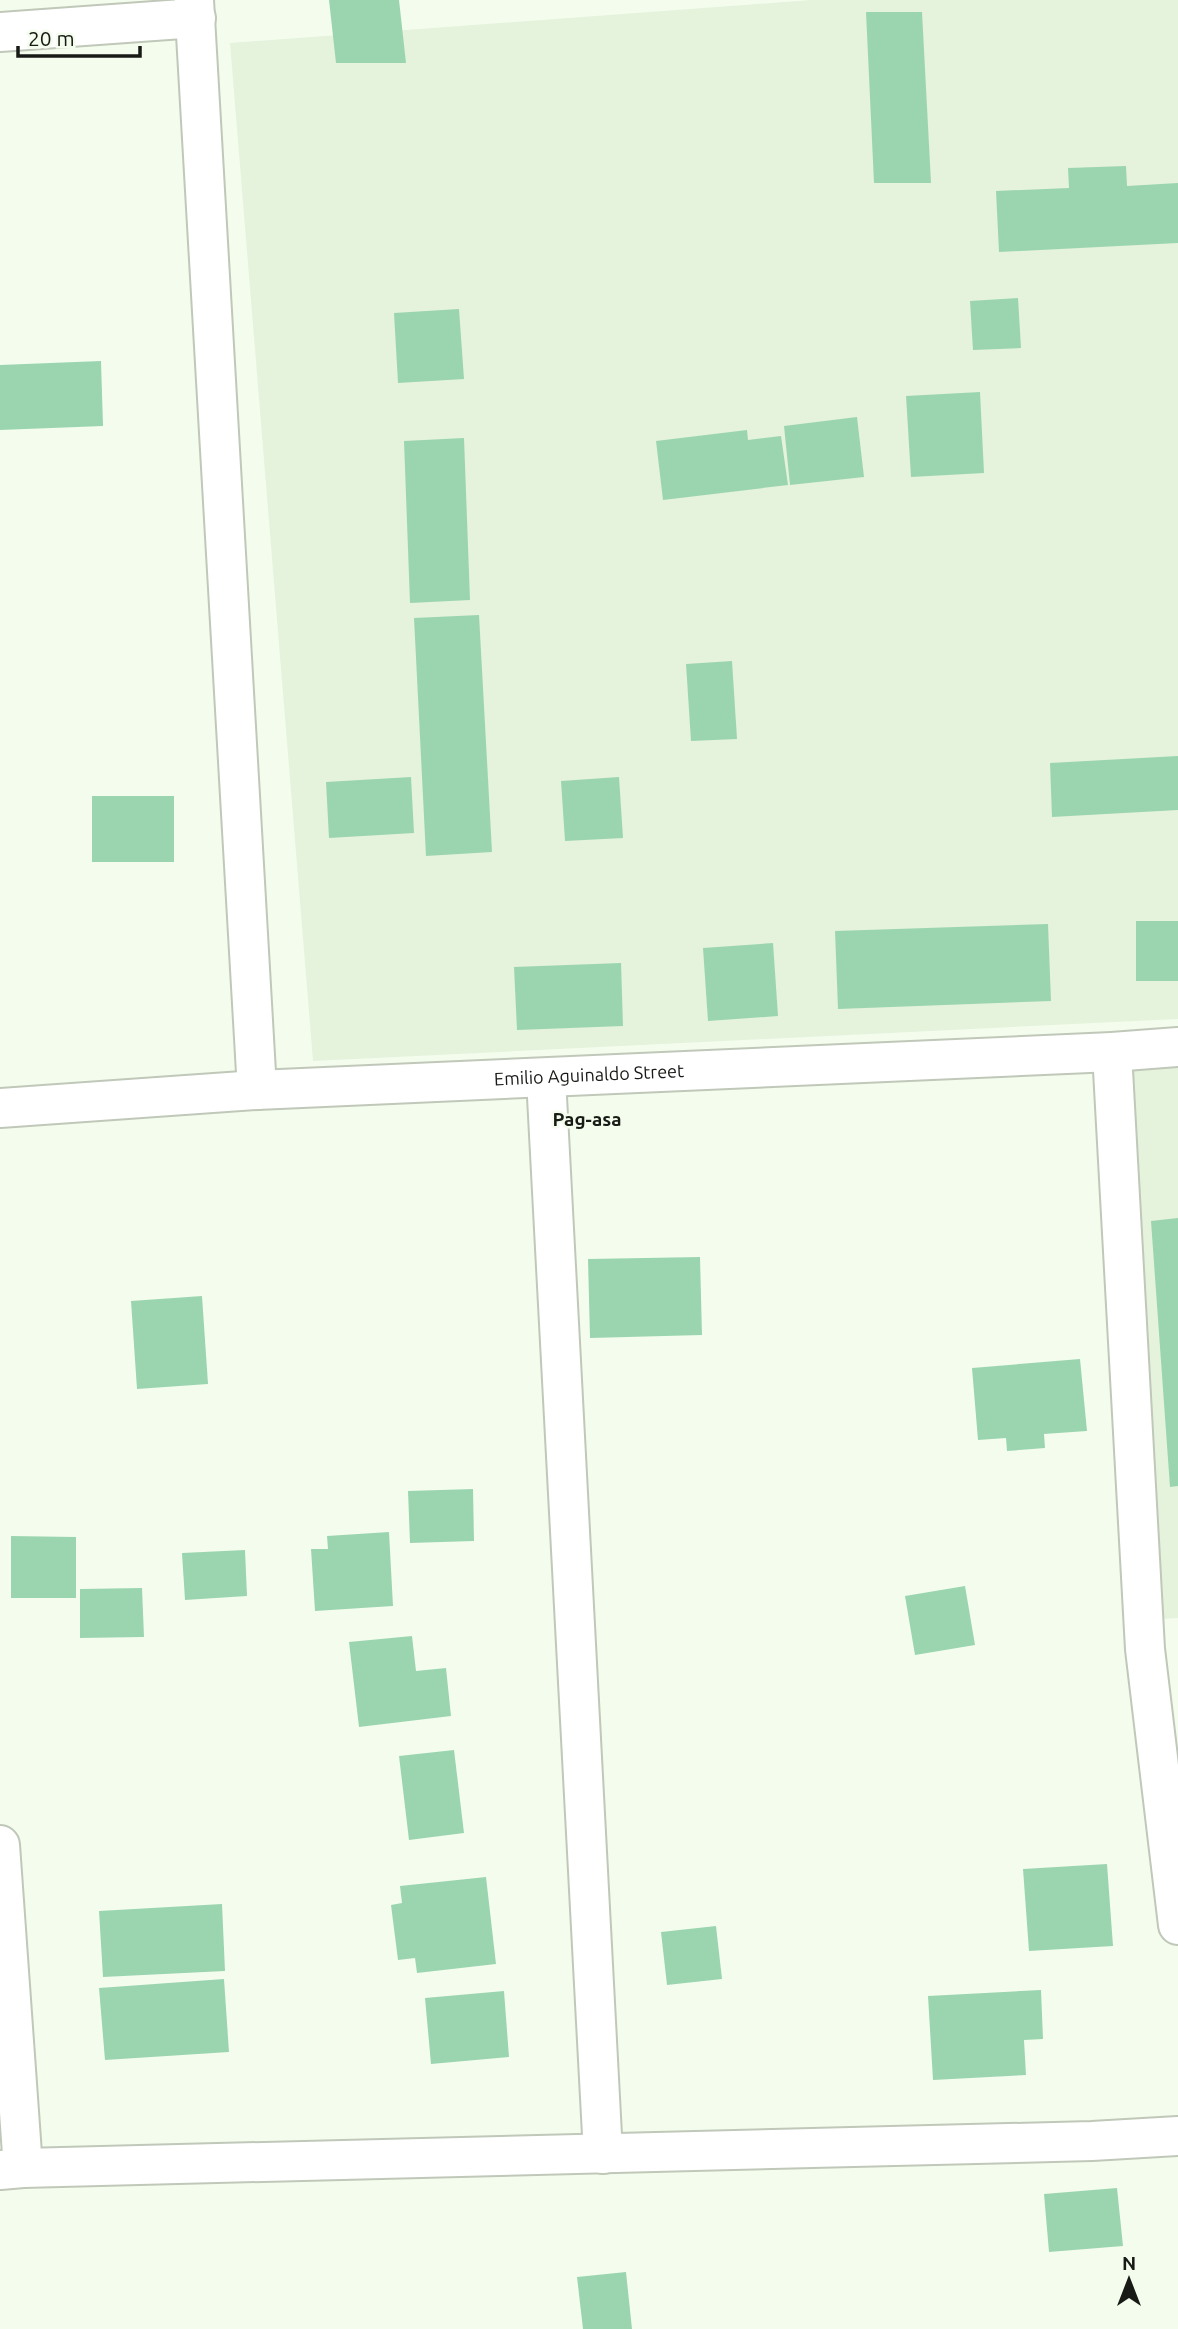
<svg xmlns="http://www.w3.org/2000/svg" width="1178" height="2329" viewBox="0 0 1178 2329" font-family="Ubuntu,sans-serif">
<rect width="100%" height="100%" fill="#f4fded"/>
<g fill="#e5f2dc">
<path d="M 811,0 L 1178,0 L 1178,1019 L 313,1061 L 230,43 Z"/>
<path d="M 1178,1062 L 1178,1618 L 1162,1619 L 1128,1065 Z"/>
</g>
<g fill="#9bd5b0">
<path d="M 329,0 L 399,0 L 406,63 L 336,63 Z"/>
<path d="M 866,12 L 922,12 L 931,183 L 874,183 Z"/>
<path d="M 1126,166 L 1127,186 L 1178,183 L 1178,243 L 999,252 L 996,191 L 1069,188 L 1068,168 Z"/>
<path d="M 1018,298 L 1021,348 L 973,350 L 970,301 Z"/>
<path d="M 459,309 L 464,379 L 398,383 L 394,313 Z"/>
<path d="M 101,361 L 103,426 L 0,430 L 0,365 Z"/>
<path d="M 980,392 L 984,473 L 911,477 L 906,396 Z"/>
<path d="M 857,417 L 864,477 L 790,485 L 784,426 Z"/>
<path d="M 747,430 L 748,440 L 781,436 L 788,485 L 663,500 L 656,441 Z"/>
<path d="M 464,438 L 470,600 L 410,603 L 404,441 Z"/>
<path d="M 479,615 L 492,852 L 426,856 L 414,618 Z"/>
<path d="M 732,661 L 737,739 L 691,741 L 686,664 Z"/>
<path d="M 1178,756 L 1178,810 L 1052,817 L 1050,763 Z"/>
<path d="M 411,777 L 414,833 L 329,838 L 326,782 Z"/>
<path d="M 619,777 L 623,838 L 565,841 L 561,781 Z"/>
<rect x="92" y="796" width="82" height="66"/>
<rect x="1136" y="921" width="42" height="60"/>
<path d="M 1048,924 L 1051,1001 L 838,1009 L 835,931 Z"/>
<path d="M 773,943 L 778,1016 L 708,1021 L 703,948 Z"/>
<path d="M 621,963 L 623,1026 L 517,1030 L 514,967 Z"/>
<path d="M 1178,1218 L 1178,1486 L 1170,1487 L 1151,1221 Z"/>
<path d="M 700,1257 L 702,1335 L 590,1338 L 588,1259 Z"/>
<path d="M 202,1296 L 208,1384 L 137,1389 L 131,1301 Z"/>
<path d="M 1080,1359 L 1087,1431 L 1044,1434 L 1045,1448 L 1007,1451 L 1006,1438 L 978,1440 L 972,1368 Z"/>
<path d="M 473,1489 L 474,1541 L 410,1543 L 408,1491 Z"/>
<path d="M 389,1532 L 393,1606 L 315,1611 L 311,1549 L 328,1549 L 327,1536 Z"/>
<path d="M 11,1536 L 76,1537 L 76,1598 L 11,1598 Z"/>
<path d="M 245,1550 L 247,1596 L 185,1600 L 182,1553 Z"/>
<path d="M 965,1586 L 975,1645 L 915,1655 L 905,1596 Z"/>
<path d="M 142,1588 L 144,1637 L 80,1638 L 80,1589 Z"/>
<path d="M 412,1636 L 416,1671 L 446,1668 L 451,1716 L 359,1727 L 349,1642 Z"/>
<path d="M 454,1750 L 464,1833 L 409,1840 L 399,1756 Z"/>
<path d="M 1107,1864 L 1113,1946 L 1029,1951 L 1023,1869 Z"/>
<path d="M 486,1877 L 496,1964 L 417,1973 L 415,1958 L 398,1960 L 391,1905 L 402,1903 L 400,1886 Z"/>
<path d="M 222,1904 L 225,1971 L 103,1977 L 99,1911 Z"/>
<path d="M 716,1926 L 722,1979 L 667,1985 L 661,1932 Z"/>
<path d="M 224,1979 L 229,2052 L 105,2060 L 99,1988 Z"/>
<path d="M 1041,1990 L 1043,2039 L 1024,2040 L 1026,2075 L 933,2080 L 928,1996 Z"/>
<path d="M 504,1991 L 509,2057 L 431,2064 L 425,1998 Z"/>
<path d="M 1117,2188 L 1123,2246 L 1049,2252 L 1044,2194 Z"/>
<path d="M 626,2272 L 632,2329 L 583,2329 L 577,2277 Z"/>
</g>
<g fill="none" stroke-linecap="round" stroke-linejoin="round">
<defs>
<g id="minor">
<path d="M 194,0 L 257,1090"/>
<path d="M 0,32 L 196,18"/>
<path d="M 1112,1052 L 1145,1649 L 1178,1925"/>
<path d="M 546,1078 L 603,2154"/>
<path d="M 0,1845 L 23,2168"/>
</g>
<g id="tertiary">
<path id="s1" d="M 0,1108 L 257,1090 L 1112,1052 L 1178,1047"/>
<path d="M 0,2170 L 23,2168 L 1092,2141 L 1178,2136"/>
</g>
</defs>
<use href="#minor" stroke="#c0c8b9" stroke-width="42"/>
<use href="#tertiary" stroke="#c0c8b9" stroke-width="42"/>
<use href="#minor" stroke="#fff" stroke-width="38"/>
<use href="#tertiary" stroke="#fff" stroke-width="38"/>
</g>
<g text-anchor="middle" stroke-width="5" stroke-linejoin="round" paint-order="stroke">
<g font-size="18" fill="#171a15" stroke="#f4fded">
<text dy="6" stroke="none"><textPath href="#s1" startOffset="590">Emilio Aguinaldo Street</textPath></text>
</g>
<g font-size="19" font-weight="bold" fill="#171a15" stroke="#f4fded">
<text x="587" y="1126">Pag-asa</text>
</g>
</g>
<g transform="translate(1129 2280)" stroke="#f4fded" stroke-width="5" paint-order="stroke">
<path d="M0-5L12 26L0 18L-12 26Z" fill="#171a15"/>
<text y="-10" font-size="19" font-weight="bold" text-anchor="middle" fill="#171a15">N</text>
</g>
<path d="M18 46v10h122v-10" fill="none" stroke="#171a15" stroke-width="3.5"/>
<text x="28" y="46" font-size="21" fill="#171a15" stroke="#f4fded" stroke-width="5" paint-order="stroke">20 m</text>
</svg>
